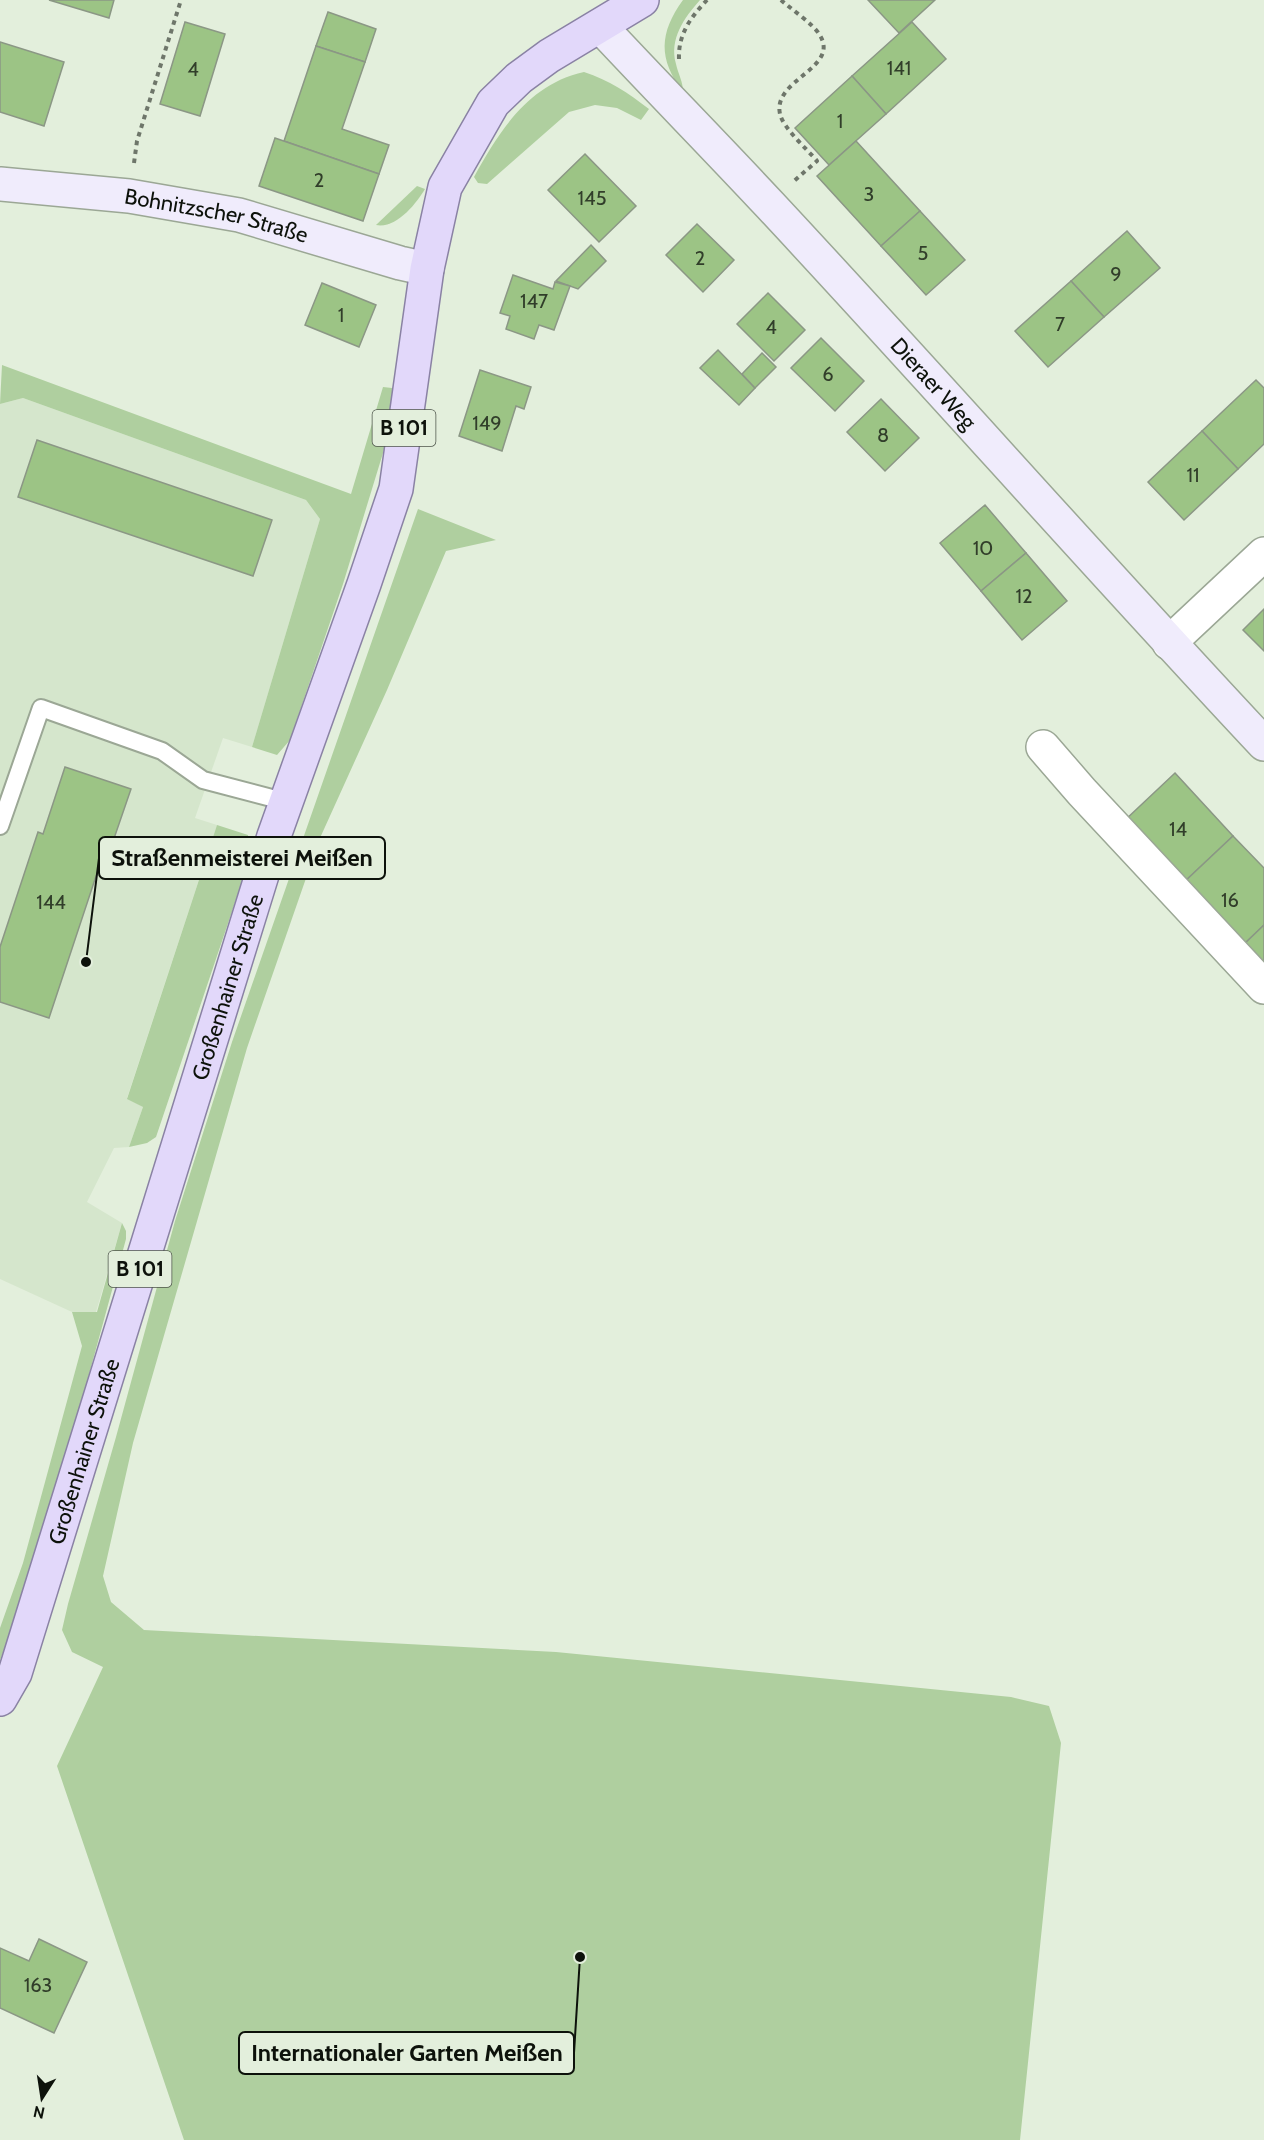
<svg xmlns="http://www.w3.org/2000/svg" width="1264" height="2140" viewBox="0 0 1264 2140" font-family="Cabin,sans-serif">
<rect width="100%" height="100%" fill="#e3efdc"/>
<path fill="#d5e6cc" d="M 23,398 L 306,500 L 320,519 L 252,747 L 223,738 L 195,818 L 217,825 L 127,1098 L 143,1107 L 129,1147 L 114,1148 L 87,1202 L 122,1223 L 96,1312 L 72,1312 L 0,1279 L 0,404 Z"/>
<g fill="#afcf9f">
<path d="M 683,0 L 700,0 C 684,18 669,39 676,64 C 678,74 683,81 683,92 C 658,59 659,33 683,0 Z"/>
<path d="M 584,72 C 609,80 628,93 649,109 L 641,120 L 617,108 L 595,105 L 569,112 L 487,184 L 478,183 L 474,177 C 500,130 529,84 584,72 Z"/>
<path d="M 417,186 L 425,189 C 416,204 396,229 376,225 Z"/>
<path d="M 2,365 L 351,494 L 383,387 L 392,388 L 401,394 L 343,584 L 290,740 L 277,755 L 252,747 L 320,519 L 306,500 L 23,398 L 0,404 Z"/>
<path d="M 418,509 L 496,540 L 446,551 L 387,690 L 320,838 L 247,1048 L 133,1443 L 103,1576 L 111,1602 L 144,1630 L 556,1652 L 1011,1697 L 1049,1706 L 1061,1743 L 1020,2140 L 184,2140 L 57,1766 L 103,1667 L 72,1652 L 62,1630 L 68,1604 L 116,1437 L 175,1221 L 232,1042 Z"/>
<path d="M 217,825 L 248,835 L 250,858 L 156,1137 L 147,1143 L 129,1147 L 143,1107 L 127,1099 Z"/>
<path d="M 122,1223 L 126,1231 L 126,1239 L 73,1433 L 18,1614 L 0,1660 L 0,1628 L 23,1563 L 82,1346 L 72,1312 L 97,1312 Z"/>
</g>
<g fill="#9cc485" stroke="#8b9785" stroke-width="1.5">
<path d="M 49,0 L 114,0 L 109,18 Z"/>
<path d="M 868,0 L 935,0 L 899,33 Z"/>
<path d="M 328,12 L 376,29 L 365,62 L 316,46 Z"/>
<path d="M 185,22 L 225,34 L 200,116 L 160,104 Z"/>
<path d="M 912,22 L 946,59 L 886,114 L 852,76 Z"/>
<path d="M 0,42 L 64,62 L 44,126 L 0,112 Z"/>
<path d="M 316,46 L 365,62 L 342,129 L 389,145 L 379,174 L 284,141 Z"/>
<path d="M 852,76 L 886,114 L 829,165 L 795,128 Z"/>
<path d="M 275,138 L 379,174 L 363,221 L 259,186 Z"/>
<path d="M 856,141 L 920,211 L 881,246 L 817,176 Z"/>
<path d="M 585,154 L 636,206 L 599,242 L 548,190 Z"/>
<path d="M 920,211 L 965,260 L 926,295 L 881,246 Z"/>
<path d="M 697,224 L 734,260 L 703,292 L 666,255 Z"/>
<path d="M 1127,231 L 1160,268 L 1104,317 L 1071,281 Z"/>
<path d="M 591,245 L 606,261 L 578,289 L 556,281 Z"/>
<path d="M 513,275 L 553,289 L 555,282 L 570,286 L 554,330 L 539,325 L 534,339 L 506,329 L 510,316 L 500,313 Z"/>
<path d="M 1071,281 L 1104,317 L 1048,367 L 1015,331 Z"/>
<path d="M 322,283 L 376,305 L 359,347 L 305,325 Z"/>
<path d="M 768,293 L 805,330 L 774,361 L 737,324 Z"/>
<path d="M 821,338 L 864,381 L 835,411 L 791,368 Z"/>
<path d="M 718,350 L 755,388 L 739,405 L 700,368 Z"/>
<path d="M 762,353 L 776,367 L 755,388 L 742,374 Z"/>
<path d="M 480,370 L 531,387 L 524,409 L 516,406 L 502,451 L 459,436 Z"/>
<path d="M 1256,380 L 1264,388 L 1264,444 L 1238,469 L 1202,431 Z"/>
<path d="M 881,399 L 919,438 L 885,471 L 847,432 Z"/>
<path d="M 1202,431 L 1238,469 L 1184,520 L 1148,482 Z"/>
<path d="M 37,440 L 272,520 L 253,576 L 18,497 Z"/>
<path d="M 985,505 L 1026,553 L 981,591 L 940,543 Z"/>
<path d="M 1026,553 L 1067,601 L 1022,640 L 981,591 Z"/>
<path d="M 1264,609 L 1264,651 L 1243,630 Z"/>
<path d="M 65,767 L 131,789 L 108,856 L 103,855 L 49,1018 L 0,1002 L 0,947 L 38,832 L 43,834 Z"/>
<path d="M 1175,773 L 1233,836 L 1181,885 L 1123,822 Z"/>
<path d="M 1233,836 L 1264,868 L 1264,925 L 1240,948 L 1181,885 Z"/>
<path d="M 1264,925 L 1264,973 L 1240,948 Z"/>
<path d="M 39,1939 L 87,1962 L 54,2033 L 0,2008 L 0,1948 L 29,1961 Z"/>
</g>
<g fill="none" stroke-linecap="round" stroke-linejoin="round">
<defs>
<path id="service" d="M 0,826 L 41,708 L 162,751 L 203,780 L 287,802"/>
<g id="minor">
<path d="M 1169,643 L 1264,554"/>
<path d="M 1043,747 L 1082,792 L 1264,987"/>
</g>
<g id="secondary">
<path id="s1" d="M 600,26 C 656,86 714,145 770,205 C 936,383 1097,566 1264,744"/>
<path id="s2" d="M 0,184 L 129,196 L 239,215 L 400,263 L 427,269"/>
</g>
<g id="primary">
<path id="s3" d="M 0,1699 L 15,1673 L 274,836 L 364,584 L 396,489 L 427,269 L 445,187 L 493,103 L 519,78 L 549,56 L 642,0"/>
</g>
</defs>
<use href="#service" stroke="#9ba795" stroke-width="20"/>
<use href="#minor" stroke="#9ba795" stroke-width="36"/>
<use href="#secondary" stroke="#9ba795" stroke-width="36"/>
<use href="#primary" stroke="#8a82a4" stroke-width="36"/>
<g stroke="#6e766a" stroke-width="4" stroke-dasharray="4.5 4.5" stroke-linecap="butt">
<path d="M 781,0 C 791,9 813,24 819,34 C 842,68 772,79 780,114 C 783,128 807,149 817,161 L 794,181"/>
<path d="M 679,59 C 678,34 691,17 707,0"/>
<path d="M 134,163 L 137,141 L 181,0"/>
</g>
<use href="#service" stroke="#fff" stroke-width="16"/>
<use href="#minor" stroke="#fff" stroke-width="33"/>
<use href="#secondary" stroke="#f0ecfc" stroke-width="33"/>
<use href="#primary" stroke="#e2d8fa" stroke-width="33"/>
</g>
<g text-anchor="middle" stroke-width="6" stroke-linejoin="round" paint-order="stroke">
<g font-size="20" fill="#313e2a">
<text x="899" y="75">141</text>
<text x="193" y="76">4</text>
<text x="840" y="128">1</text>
<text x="319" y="187">2</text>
<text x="869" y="201">3</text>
<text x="592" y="205">145</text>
<text x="923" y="260">5</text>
<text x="700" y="265">2</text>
<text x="1116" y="281">9</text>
<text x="534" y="308">147</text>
<text x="341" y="322">1</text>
<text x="1060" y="331">7</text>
<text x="771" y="334">4</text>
<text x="828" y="381">6</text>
<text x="487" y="430">149</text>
<text x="883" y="442">8</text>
<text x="1193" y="482">11</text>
<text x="983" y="555">10</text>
<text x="1024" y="603">12</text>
<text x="1178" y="836">14</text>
<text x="1230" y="907">16</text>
<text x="51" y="909">144</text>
<text x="38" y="1992">163</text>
</g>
<g fill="#e3efdc" stroke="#4d544a" stroke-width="1.5">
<rect x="372.5" y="410" width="63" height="36" rx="4.5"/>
<rect x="108.5" y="1251" width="63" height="36" rx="4.5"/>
</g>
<g font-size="21" font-weight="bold" fill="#0d120b">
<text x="404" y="435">B 101</text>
<text x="140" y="1276">B 101</text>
</g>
<g font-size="22" fill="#0d120b" stroke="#e3efdc">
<text dy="8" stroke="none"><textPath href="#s2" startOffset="219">Bohnitzscher Straße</textPath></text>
<text dy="8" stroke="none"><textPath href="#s1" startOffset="489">Dieraer Weg</textPath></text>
<text dy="8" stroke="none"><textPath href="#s3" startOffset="748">Großenhainer Straße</textPath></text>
<text dy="8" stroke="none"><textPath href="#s3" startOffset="262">Großenhainer Straße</textPath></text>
</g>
</g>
<path fill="none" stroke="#0d120b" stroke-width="2" d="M86 962L99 858M580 1957L574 2053"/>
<g fill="#0d120b" stroke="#e3efdc" stroke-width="2">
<circle cx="86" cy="962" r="6"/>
<circle cx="580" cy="1957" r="6"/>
</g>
<g fill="#e3efdc" stroke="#0d120b" stroke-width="2">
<rect x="99" y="837" width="286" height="42" rx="6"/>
<rect x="239" y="2032" width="335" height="42" rx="6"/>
</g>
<g font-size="24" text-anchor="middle" font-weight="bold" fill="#0d120b">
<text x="242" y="866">Straßenmeisterei Meißen</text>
<text x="407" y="2061">Internationaler Garten Meißen</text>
</g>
<g transform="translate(42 2098) rotate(192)" stroke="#e3efdc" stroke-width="4.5" paint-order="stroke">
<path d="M0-4.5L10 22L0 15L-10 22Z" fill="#0d120b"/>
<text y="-9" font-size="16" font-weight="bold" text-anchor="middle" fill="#0d120b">N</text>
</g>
</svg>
